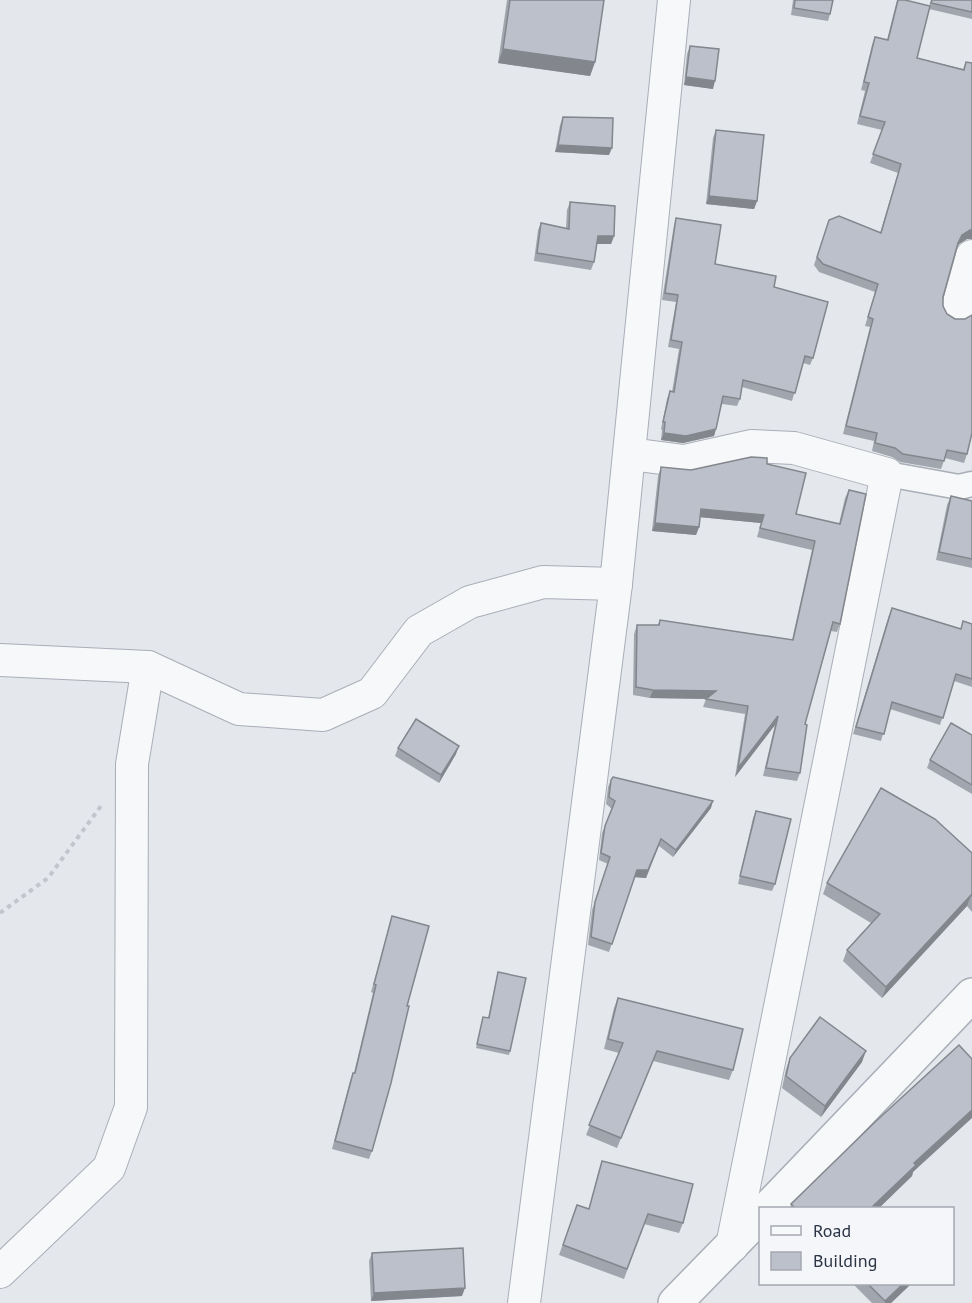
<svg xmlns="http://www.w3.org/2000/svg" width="972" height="1303" viewBox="0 0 972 1303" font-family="'PT Sans',sans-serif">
<rect width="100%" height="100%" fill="#e4e7ec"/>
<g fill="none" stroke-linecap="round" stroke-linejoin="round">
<defs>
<path id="pedestrian" d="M 887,474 L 959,487 L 972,484"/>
<g id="minor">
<path d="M 957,310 L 972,256"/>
<path d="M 630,454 L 684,461 L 751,446 L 794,448 L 887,474 L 732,1246"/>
<path d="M 0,660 L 148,667 L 239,709 L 323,715 L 372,693 L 419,631 L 470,602 L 543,582 L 616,584"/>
<path d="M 0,1272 L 109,1168 L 131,1107 L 132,764 L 148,667"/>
<path d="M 524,1303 L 616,584 L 674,0"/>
</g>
<g id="tertiary">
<path d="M 768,1208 L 972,995"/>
<path d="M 675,1303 L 760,1216"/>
</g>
</defs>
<use href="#pedestrian" stroke="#a9aeb7" stroke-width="27"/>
<use href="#minor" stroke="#a9aeb7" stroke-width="34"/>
<use href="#tertiary" stroke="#a9aeb7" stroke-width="36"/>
<path stroke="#c2c5cb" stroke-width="4" stroke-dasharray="4.5 4.5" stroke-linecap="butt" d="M 0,913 L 48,878 L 101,806"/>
<use href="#pedestrian" stroke="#f7f8fa" stroke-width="24"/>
<use href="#minor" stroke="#f7f8fa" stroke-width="32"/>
<use href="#tertiary" stroke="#f7f8fa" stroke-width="33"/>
</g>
<g fill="#a1a5ae">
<path d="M 507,0 L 604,0 L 595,62 L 590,76 L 498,63 Z"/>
<path d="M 793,0 L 833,0 L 830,14 L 828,21 L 791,15 Z"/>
<path d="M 897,0 L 929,6 L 931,0 L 972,0 L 972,19 L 929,9 L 917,58 L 963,69 L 966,62 L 967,239 L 959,244 L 956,249 L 943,297 L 943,306 L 967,454 L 964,463 L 945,458 L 941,469 L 900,462 L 892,457 L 872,451 L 874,441 L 843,434 L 870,327 L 865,326 L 875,292 L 819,272 L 814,265 L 829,220 L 880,233 L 898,173 L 870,163 L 882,130 L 857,124 L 865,91 L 861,90 L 872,45 L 875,37 L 887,40 Z"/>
<path d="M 690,46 L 713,89 L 684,85 L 687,54 Z"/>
<path d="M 563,117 L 609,155 L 555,152 L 560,125 Z"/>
<path d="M 716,130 L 757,201 L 754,209 L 706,204 L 713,138 Z"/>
<path d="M 570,202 L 614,236 L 611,244 L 597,244 L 594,262 L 591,270 L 534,261 L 538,230 L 541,223 L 566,228 L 567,210 Z"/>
<path d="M 676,218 L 715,264 L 774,287 L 813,358 L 810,365 L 803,363 L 792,401 L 742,387 L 740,399 L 737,406 L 722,404 L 714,436 L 683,443 L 661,440 L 662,430 L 661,429 L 667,399 L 670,391 L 672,392 L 679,349 L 668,347 L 676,302 L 662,300 L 674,225 Z"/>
<path d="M 767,464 L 796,514 L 839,524 L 845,498 L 849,490 L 840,624 L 837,632 L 831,631 L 805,724 L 800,773 L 797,781 L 763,776 L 775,725 L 735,777 L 745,714 L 703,707 L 706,699 L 650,698 L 633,695 L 634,634 L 637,625 L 658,625 L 660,620 L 792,640 L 812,550 L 757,537 L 761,523 L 700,517 L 699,527 L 696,535 L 652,531 L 658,476 L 661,467 L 691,470 Z"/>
<path d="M 951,496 L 972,501 L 972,568 L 936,560 L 947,505 Z"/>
<path d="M 889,615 L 961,629 L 972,624 L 972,687 L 954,681 L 940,725 L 890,709 L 881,741 L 853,734 Z"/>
<path d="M 972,735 L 972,794 L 927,768 L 930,760 Z"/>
<path d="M 398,748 L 456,754 L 439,783 L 395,756 Z"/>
<path d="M 611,780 L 711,808 L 673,857 L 659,846 L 646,878 L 634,877 L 609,952 L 588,945 L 592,910 L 608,864 L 599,860 L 602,833 L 612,809 L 606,804 L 608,787 Z"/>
<path d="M 756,811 L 775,884 L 772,891 L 738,884 L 753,818 Z"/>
<path d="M 972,853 L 972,912 L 967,906 L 882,998 L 843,961 L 847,950 L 871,923 L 823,894 L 827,883 Z"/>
<path d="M 392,916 L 407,1006 L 372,1151 L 369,1159 L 332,1149 L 350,1081 L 353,1073 L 354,1073 L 373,993 L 371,992 Z"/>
<path d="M 498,972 L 510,1051 L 509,1055 L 476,1048 L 483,1017 L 488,1018 Z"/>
<path d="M 618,998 L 733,1070 L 729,1080 L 653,1061 L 617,1148 L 586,1135 L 619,1053 L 604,1049 L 614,1008 Z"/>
<path d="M 790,1058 L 862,1062 L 821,1117 L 782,1088 L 786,1069 Z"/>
<path d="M 602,1161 L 683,1223 L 679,1233 L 644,1224 L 624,1279 L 559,1255 L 577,1205 L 589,1209 L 599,1170 Z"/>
<path d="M 913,1172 L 912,1176 L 878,1209 L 790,1209 L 791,1204 Z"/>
<path d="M 372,1253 L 462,1296 L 371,1301 L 369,1261 Z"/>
<path d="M 853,1284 L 911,1284 L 891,1303 L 872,1303 Z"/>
</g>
<g fill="#83868d">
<path d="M 503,49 L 595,62 L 590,76 L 498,63 Z"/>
<path d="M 686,77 L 715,81 L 713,89 L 684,85 Z"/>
<path d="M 558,145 L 612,148 L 609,155 L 555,152 Z"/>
<path d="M 709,196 L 757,201 L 754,209 L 706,204 Z"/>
<path d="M 970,230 L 972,230 L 972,239 L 967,239 L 959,244 L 955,251 L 958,243 L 962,235 Z"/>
<path d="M 598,236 L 614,236 L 611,244 L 595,244 Z"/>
<path d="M 716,429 L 714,436 L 683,443 L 661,440 L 664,433 Z"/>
<path d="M 701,509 L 764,515 L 761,523 L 698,517 Z"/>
<path d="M 655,523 L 699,527 L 696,535 L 652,531 Z"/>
<path d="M 653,690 L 716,691 L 713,699 L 650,698 Z"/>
<path d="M 778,716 L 775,725 L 735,777 L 738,768 Z"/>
<path d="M 459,746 L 456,754 L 439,783 L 441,775 Z"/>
<path d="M 713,801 L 711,808 L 673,857 L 676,850 Z"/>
<path d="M 661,839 L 646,878 L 634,877 L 637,870 Z"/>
<path d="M 971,895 L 967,906 L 882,998 L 886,987 Z"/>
<path d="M 866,1051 L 862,1062 L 821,1117 L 825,1106 Z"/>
<path d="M 972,1110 L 972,1118 L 913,1172 L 912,1176 L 878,1209 L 871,1209 L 914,1163 Z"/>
<path d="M 903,1284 L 911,1284 L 891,1303 L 885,1303 L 885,1301 Z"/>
<path d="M 465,1288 L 462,1296 L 371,1301 L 374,1293 Z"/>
</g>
<g fill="#bbc0ca" stroke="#83868d" stroke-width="1.5">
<path d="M 510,0 L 604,0 L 595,62 L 503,49 Z"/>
<path d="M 795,0 L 833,0 L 830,14 L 794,8 Z"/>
<path d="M 898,0 L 905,0 L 930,6 L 917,58 L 964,70 L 966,62 L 972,63 L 972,230 L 970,230 L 962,235 L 958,243 L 943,297 L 943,306 L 947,314 L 955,319 L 965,319 L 972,315 L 972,433 L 967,454 L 947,450 L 944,461 L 903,454 L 895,448 L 875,443 L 877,433 L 846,426 L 873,319 L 868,317 L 878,284 L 823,264 L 817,257 L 829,220 L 839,216 L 881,233 L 901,164 L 873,154 L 885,122 L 860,116 L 869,83 L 864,82 L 875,37 L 888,40 Z"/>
<path d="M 932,0 L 972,0 L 972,12 L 931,3 Z"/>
<path d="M 690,46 L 719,49 L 715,81 L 686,77 Z"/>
<path d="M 563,117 L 613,118 L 612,148 L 558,145 Z"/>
<path d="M 716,130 L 764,135 L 757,201 L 709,196 Z"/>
<path d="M 570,202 L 615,206 L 614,236 L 598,236 L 594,262 L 537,253 L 541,223 L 569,229 Z"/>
<path d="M 676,218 L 721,225 L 715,264 L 776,276 L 774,287 L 828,302 L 813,358 L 805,356 L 795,393 L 743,380 L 740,399 L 723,396 L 716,429 L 686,436 L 664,433 L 665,422 L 663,422 L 670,391 L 674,392 L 682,342 L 671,340 L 678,295 L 665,293 Z"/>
<path d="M 751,457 L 767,458 L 767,464 L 806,473 L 796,514 L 840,524 L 849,490 L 866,494 L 840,624 L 833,622 L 805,724 L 807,725 L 800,773 L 766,768 L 778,716 L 738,768 L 748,706 L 706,699 L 716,691 L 653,690 L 636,687 L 637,625 L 659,625 L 660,620 L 793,640 L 815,541 L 760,528 L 764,515 L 701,509 L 699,527 L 655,523 L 661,467 L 691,470 Z"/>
<path d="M 951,496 L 972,501 L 972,559 L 939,552 Z"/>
<path d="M 892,608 L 961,629 L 963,621 L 972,624 L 972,679 L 956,674 L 943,718 L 892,702 L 884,734 L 856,727 Z"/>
<path d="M 416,719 L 459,746 L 441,775 L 398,748 Z"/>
<path d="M 951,723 L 972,735 L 972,785 L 930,760 Z"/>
<path d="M 613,777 L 713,801 L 676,850 L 661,839 L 648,870 L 637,870 L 612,944 L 591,937 L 595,902 L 610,857 L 601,853 L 605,826 L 615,801 L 609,797 L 611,780 Z"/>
<path d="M 881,788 L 935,819 L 972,853 L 972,896 L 971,895 L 886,987 L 847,950 L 880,914 L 827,883 Z"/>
<path d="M 756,811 L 791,819 L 775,884 L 740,876 Z"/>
<path d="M 392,916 L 429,926 L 407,1006 L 409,1006 L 391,1083 L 372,1151 L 335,1141 L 353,1073 L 355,1073 L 376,985 L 374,984 Z"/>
<path d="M 498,972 L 526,978 L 510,1051 L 477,1044 L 483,1017 L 489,1018 Z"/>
<path d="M 618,998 L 743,1029 L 733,1070 L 657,1051 L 621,1138 L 589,1125 L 623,1043 L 608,1039 Z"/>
<path d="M 820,1017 L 866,1051 L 825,1106 L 786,1076 L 790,1058 Z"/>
<path d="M 959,1045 L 972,1059 L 972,1110 L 914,1163 L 916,1165 L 871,1208 L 872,1209 L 796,1209 L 791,1204 L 875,1122 Z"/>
<path d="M 602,1161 L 693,1184 L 683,1223 L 648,1214 L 627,1269 L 563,1245 L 577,1205 L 589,1209 Z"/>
<path d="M 463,1248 L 465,1288 L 374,1293 L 372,1253 Z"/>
<path d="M 868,1284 L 903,1284 L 885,1301 Z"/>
</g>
<rect x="759" y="1207" width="195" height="78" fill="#f4f6f9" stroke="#a4a8b1" stroke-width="1.5"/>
<rect x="771" y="1226" width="30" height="9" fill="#f7f8fa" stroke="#a4a8b1" stroke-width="1.5"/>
<text x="813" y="1237" font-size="18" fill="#2b3445">Road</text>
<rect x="771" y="1252" width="30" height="18" fill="#bbc0ca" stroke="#a4a8b1" stroke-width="1.5"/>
<text x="813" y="1267" font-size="18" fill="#2b3445">Building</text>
</svg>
